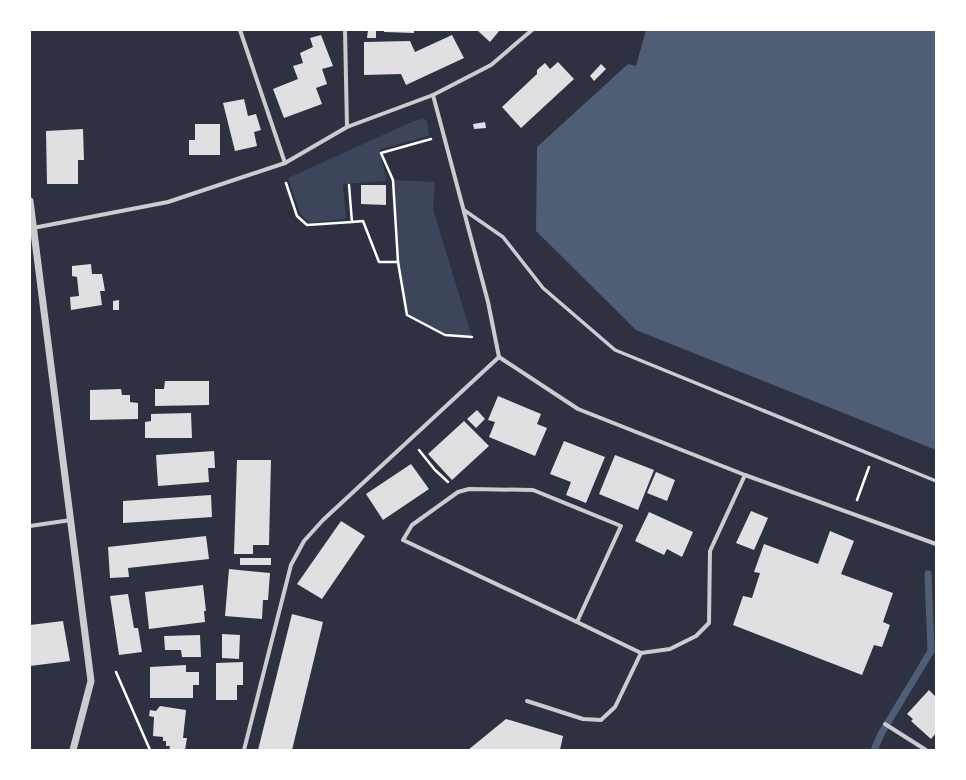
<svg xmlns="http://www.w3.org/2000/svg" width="966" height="780" viewBox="0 0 966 780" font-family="'Sofia Sans Condensed',sans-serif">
<rect width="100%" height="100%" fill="#2d3142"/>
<g fill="#3c4559">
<path d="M 423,119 L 427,121 L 429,136 L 380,149 L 386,181 L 343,184 L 346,219 L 310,223 L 300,214 L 288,178 L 414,121 Z"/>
<path d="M 393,180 L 435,182 L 433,209 L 472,337 L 445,335 L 407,315 L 398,262 Z"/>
</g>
<path fill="#4f5d75" d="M 646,30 L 936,30 L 936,450 L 636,330 L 536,231 L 537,147 L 628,64 L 636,66 Z"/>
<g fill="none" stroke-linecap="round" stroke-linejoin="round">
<path stroke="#4f5d75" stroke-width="7" d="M 874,750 L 881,734 L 931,651 L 928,574"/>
</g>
<g fill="#e0e0e3">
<path d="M 368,30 L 376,30 L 376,38 L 367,38 Z"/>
<path d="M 384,30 L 414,30 L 414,33 L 384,32 Z"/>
<path d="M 477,30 L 500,30 L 490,42 Z"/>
<path d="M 321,35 L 333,66 L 322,69 L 327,84 L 316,88 L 322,104 L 284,118 L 273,89 L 298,79 L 293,66 L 303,63 L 300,53 L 313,47 L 310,38 Z"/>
<path d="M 452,35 L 464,58 L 406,85 L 401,74 L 364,75 L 364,42 L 410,41 L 415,52 Z"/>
<path d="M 558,62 L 574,79 L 521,128 L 502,107 L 537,74 L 537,70 L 545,63 L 550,69 Z"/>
<path d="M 601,64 L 606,69 L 594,81 L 590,76 Z"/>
<path d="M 244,99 L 248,116 L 256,114 L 261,130 L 254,132 L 257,146 L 235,151 L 223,103 Z"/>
<path d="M 485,122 L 486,128 L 474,129 L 473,124 Z"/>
<path d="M 195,124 L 220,124 L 220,155 L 189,155 L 189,140 L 195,140 Z"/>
<path d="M 83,129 L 84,160 L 78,160 L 78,184 L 47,184 L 46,131 Z"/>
<path d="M 361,185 L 386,185 L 386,205 L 361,204 Z"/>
<path d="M 91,264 L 92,274 L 102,274 L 105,291 L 100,291 L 102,305 L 71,310 L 70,297 L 79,296 L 77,277 L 72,276 L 72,266 Z"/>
<path d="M 119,300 L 119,310 L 113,310 L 113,301 Z"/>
<path d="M 165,381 L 209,381 L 209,405 L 155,406 L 155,389 L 164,389 Z"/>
<path d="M 121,389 L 122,395 L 130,395 L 130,402 L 138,403 L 138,419 L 90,420 L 90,390 Z"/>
<path d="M 498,396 L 541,414 L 537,424 L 547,428 L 535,456 L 489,437 L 495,422 L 488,420 Z"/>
<path d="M 477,410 L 485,419 L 476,428 L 467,419 Z"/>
<path d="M 191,413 L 192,438 L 145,438 L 145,422 L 151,421 L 151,414 Z"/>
<path d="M 464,421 L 489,446 L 452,480 L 428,454 Z"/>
<path d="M 564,441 L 605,457 L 586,503 L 566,495 L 571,482 L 550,474 Z"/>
<path d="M 214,451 L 215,468 L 208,468 L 209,482 L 158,486 L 156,455 Z"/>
<path d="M 615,455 L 654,470 L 638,510 L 599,494 Z"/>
<path d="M 237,460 L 271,460 L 269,545 L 253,545 L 253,554 L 234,554 Z"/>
<path d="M 411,464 L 429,489 L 383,520 L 366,494 Z"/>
<path d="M 656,472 L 675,480 L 667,501 L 647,493 Z"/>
<path d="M 211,495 L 212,517 L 123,523 L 123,501 Z"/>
<path d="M 751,511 L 768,518 L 754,550 L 736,543 Z"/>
<path d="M 649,512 L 693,532 L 682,557 L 667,549 L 664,555 L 635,541 Z"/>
<path d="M 341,521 L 365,536 L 322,599 L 297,584 Z"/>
<path d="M 830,531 L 854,541 L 841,574 L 893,593 L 883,622 L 890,625 L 882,647 L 874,645 L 862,675 L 733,625 L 743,596 L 752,598 L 760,573 L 754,572 L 764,544 L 818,564 Z"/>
<path d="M 206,536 L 209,559 L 128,568 L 129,577 L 110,578 L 108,547 Z"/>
<rect x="240" y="558" width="31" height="7"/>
<path d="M 229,569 L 270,573 L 268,600 L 263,600 L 262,619 L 225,616 Z"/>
<path d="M 203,585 L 206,611 L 204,611 L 205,622 L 149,629 L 145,592 Z"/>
<path d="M 128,594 L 134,628 L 138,628 L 142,652 L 119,655 L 110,596 Z"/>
<path d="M 292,614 L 323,622 L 292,750 L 258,750 Z"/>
<path d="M 63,621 L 70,661 L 30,666 L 30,625 Z"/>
<path d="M 222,634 L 240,635 L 239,659 L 222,658 Z"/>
<path d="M 200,635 L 201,657 L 182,657 L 181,650 L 165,650 L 164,636 Z"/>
<path d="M 243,662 L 243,685 L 237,685 L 237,700 L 216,700 L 216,663 Z"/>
<path d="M 186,665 L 186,672 L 199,672 L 199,685 L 193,685 L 193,698 L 150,698 L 150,667 Z"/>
<path d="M 929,690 L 936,697 L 936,733 L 931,739 L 911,721 L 913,719 L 907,714 Z"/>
<path d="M 160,706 L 186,710 L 183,738 L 187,738 L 185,750 L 169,750 L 170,746 L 166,746 L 166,741 L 163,741 L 163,737 L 153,736 L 154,717 L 149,716 L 150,710 L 156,711 Z"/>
<path d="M 506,719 L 563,736 L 560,750 L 468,750 Z"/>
</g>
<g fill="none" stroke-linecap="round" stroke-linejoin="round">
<g stroke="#fff" stroke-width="2.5">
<path d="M 286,183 L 297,216 L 307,225 L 352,222"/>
<path d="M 349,185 L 352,222 L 363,221 L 379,262 L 398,262 L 393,180 L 381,153 L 431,139"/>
<path d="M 398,262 L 407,315 L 445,335 L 472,337"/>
<path d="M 419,450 L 435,470 L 448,482"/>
<path d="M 857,500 L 869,467"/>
<path d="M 116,672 L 150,750"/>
</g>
<path stroke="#caccd0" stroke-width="3.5" d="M 464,210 L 503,237 L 543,288 L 615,350 L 936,481"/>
<g stroke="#caccd0" stroke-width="4">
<path d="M 240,30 L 285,163"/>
<path d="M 345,30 L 347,127"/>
<path d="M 433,95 L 488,302 L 499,357 L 578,409 L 745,475 L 936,544"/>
<path d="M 33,228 L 168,202 L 285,163 L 347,127 L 433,95 L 491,65 L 532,30"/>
<path d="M 469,489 L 533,490 L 621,526 L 577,622 L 403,540 L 412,525 L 458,492 Z"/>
<path d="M 30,526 L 71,520"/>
<path d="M 577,622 L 641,653 L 670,649 L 696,636 L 709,623 L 710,551 L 745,475"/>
<path d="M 527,701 L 583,719 L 601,720 L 615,707 L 641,653"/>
<path d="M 885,724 L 926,750"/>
<path d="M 244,750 L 291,565 L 304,541 L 323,520 L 499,357"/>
</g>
<path stroke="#caccd0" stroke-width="7" d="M 30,201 L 91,681 L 73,750"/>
</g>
<rect width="966" height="780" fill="none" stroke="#ffffff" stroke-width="62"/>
</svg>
